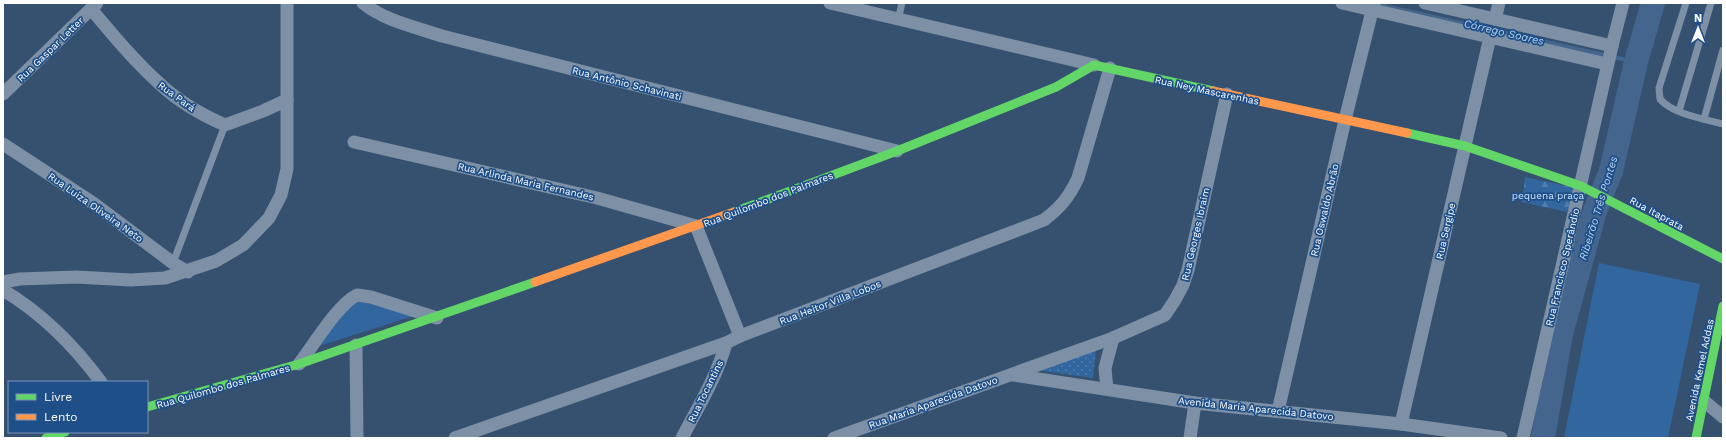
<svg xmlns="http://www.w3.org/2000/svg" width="1726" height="441" viewBox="0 0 1726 441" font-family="'Work Sans',sans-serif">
<defs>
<pattern id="grass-dots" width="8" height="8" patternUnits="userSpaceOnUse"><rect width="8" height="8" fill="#32669f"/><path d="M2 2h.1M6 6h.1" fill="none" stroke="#517dad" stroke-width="1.8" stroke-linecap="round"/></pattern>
<pattern id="forest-firs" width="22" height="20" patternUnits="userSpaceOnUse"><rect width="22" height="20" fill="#32669f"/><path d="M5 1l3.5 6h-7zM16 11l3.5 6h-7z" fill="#517dad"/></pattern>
</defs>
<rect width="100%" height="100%" fill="#365170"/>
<path fill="url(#grass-dots)" d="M 1096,350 L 1093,378 L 1043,371 L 1042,368 Z"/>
<path fill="url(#forest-firs)" d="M 1525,177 L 1576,188 L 1567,212 L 1522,202 Z"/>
<g fill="#32669f">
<path d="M 1599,263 L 1700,284 L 1668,438 L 1564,438 Z"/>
<path d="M 358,300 L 416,315 L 316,347 L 352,304 Z"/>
</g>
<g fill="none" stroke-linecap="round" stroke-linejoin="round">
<path stroke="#43658e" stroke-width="4" d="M 1376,4 L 1636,62"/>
<path stroke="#43658e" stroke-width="24" d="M 1543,438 L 1561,334 L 1595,211 L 1611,171 L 1636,62 L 1653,3"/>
<g stroke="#7d90a5" stroke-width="7">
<path d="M 1686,3 L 1659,88 L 1660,99 C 1672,114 1705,119 1723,124"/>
<path d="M 898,20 L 902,3"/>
<path d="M 1679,111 L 1711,3"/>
<path d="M 1704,119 L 1723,50"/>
<path d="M 173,263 L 225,125"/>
</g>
<g stroke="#7d90a5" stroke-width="13">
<path d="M 363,3 C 385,21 415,27 442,36 L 897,151"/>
<path d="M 830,3 L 1094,65"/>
<path d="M 1342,3 L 1607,64"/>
<path d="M 1425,3 L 1612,46"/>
<path d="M 91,9 C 113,35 135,62 160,84 C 178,101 202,115 225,125 L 263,111 L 287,100"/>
<path d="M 1495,19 L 1499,3"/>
<path d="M 3,94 L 97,3"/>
<path d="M 354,142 L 597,198 L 696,226 L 740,336"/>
<path d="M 3,144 L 93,203 L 173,263 L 188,272"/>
<path d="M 3,282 L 20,279 L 76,277 L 131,280 L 165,278 L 216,261 L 243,245 L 269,218 L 281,195 L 287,169 L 287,3"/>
<path d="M 3,290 C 43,314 73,344 101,382"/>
<path d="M 356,345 L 357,438"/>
<path d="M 299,364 C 313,346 337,305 357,295 L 371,297 L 437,318"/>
<path d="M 1013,375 L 1195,403 L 1401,424 L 1501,438"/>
<path d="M 1107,389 L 1105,368 L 1113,338"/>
<path d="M 1704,401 L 1723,417"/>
<path d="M 1278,411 L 1345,120 L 1374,3"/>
<path d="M 1401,424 L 1490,37"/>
<path d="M 455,438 L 726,343 L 740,336 L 1044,220 C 1061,207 1069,197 1078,178 L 1110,68"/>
<path d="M 682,438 C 698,407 717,377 726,343"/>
<path d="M 834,438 L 1113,338 L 1165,315 L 1175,300 L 1183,285 L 1188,270 L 1227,94"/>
<path d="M 1190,438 L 1195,403"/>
<path d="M 1523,438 L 1612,46 L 1623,3"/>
</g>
<g stroke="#63d668" stroke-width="9">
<path d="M 1407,133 L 1465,146 L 1581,186 L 1723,259"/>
<path d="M 734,212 L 897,151 L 1056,87 L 1094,65 L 1213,91"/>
<path d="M 147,407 L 299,364 L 535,282"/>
<path d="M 46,438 L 65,432"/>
<path d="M 1696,438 L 1723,306"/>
</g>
<g stroke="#ff974d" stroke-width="9">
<path d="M 1213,91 L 1407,133"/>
<path d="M 535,282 L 734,212"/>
</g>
</g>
<g text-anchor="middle" stroke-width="3.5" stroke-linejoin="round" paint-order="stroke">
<g font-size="10" fill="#fff" stroke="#1e4f88">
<text transform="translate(50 49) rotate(-44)" y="4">Rua Gaspar Letter</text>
<text transform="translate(627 83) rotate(14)" y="4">Rua Antônio Schavinati</text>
<text transform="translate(1207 90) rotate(12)" y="4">Rua Ney Mascarenhas</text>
<text transform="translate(177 96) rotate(36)" y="4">Rua Pará</text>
<text transform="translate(526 181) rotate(13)" y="4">Rua Arlinda Maria Fernandes</text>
<text transform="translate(768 199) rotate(-21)" y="4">Rua Quilombo dos Palmares</text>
<text transform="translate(96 207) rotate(35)" y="4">Rua Luiza Oliveira Neto</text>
<text transform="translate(1324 210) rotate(-77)" y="4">Rua Oswaldo Abrão</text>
<text transform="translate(1657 213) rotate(28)" y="4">Rua Itaprata</text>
<text transform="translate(1445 231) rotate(-77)" y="4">Rua Sergipe</text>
<text transform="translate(1195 234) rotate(-77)" y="4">Rua Georges Ibraim</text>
<text transform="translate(1562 267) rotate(-77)" y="4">Rua Francisco Sperândio</text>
<text transform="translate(830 302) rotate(-21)" y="4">Rua Heitor Villa Lobos</text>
<text transform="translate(1699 370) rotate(-78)" y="4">Avenida Kemel Addas</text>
<text transform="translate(223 386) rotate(-16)" y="4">Rua Quilombo dos Palmares</text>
<text transform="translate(705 391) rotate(-64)" y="4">Rua Tocantins</text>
<text transform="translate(933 402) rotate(-20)" y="4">Rua Maria Aparecida Datovo</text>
<text transform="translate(1256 408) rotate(6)" y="4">Avenida Maria Aparecida Datovo</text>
</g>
<g font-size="10" fill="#cde2f8" stroke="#1e4f88">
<text x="1548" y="199">pequena praça</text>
</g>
<g font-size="11" font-style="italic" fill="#b4d2f2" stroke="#1e4f88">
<text transform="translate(1504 32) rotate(13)" y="4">Córrego Soares</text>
<text transform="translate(1598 208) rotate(-73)" y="4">Ribeirão Três Pontes</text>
</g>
</g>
<rect width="1726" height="441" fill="none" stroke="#ffffff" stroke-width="8"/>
<rect x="8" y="381" width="140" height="52" fill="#1e4f88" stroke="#7895b8"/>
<rect x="16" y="394" width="20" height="6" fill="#63d668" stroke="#7895b8"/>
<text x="44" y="401" font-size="12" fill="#ffffff">Livre</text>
<rect x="16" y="414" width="20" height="6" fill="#ff974d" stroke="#7895b8"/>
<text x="44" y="421" font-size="12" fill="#ffffff">Lento</text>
<g transform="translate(1698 28)" stroke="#1e4f88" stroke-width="3" paint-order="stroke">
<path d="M0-3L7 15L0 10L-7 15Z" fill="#ffffff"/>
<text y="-6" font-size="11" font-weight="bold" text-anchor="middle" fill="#ffffff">N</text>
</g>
</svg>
